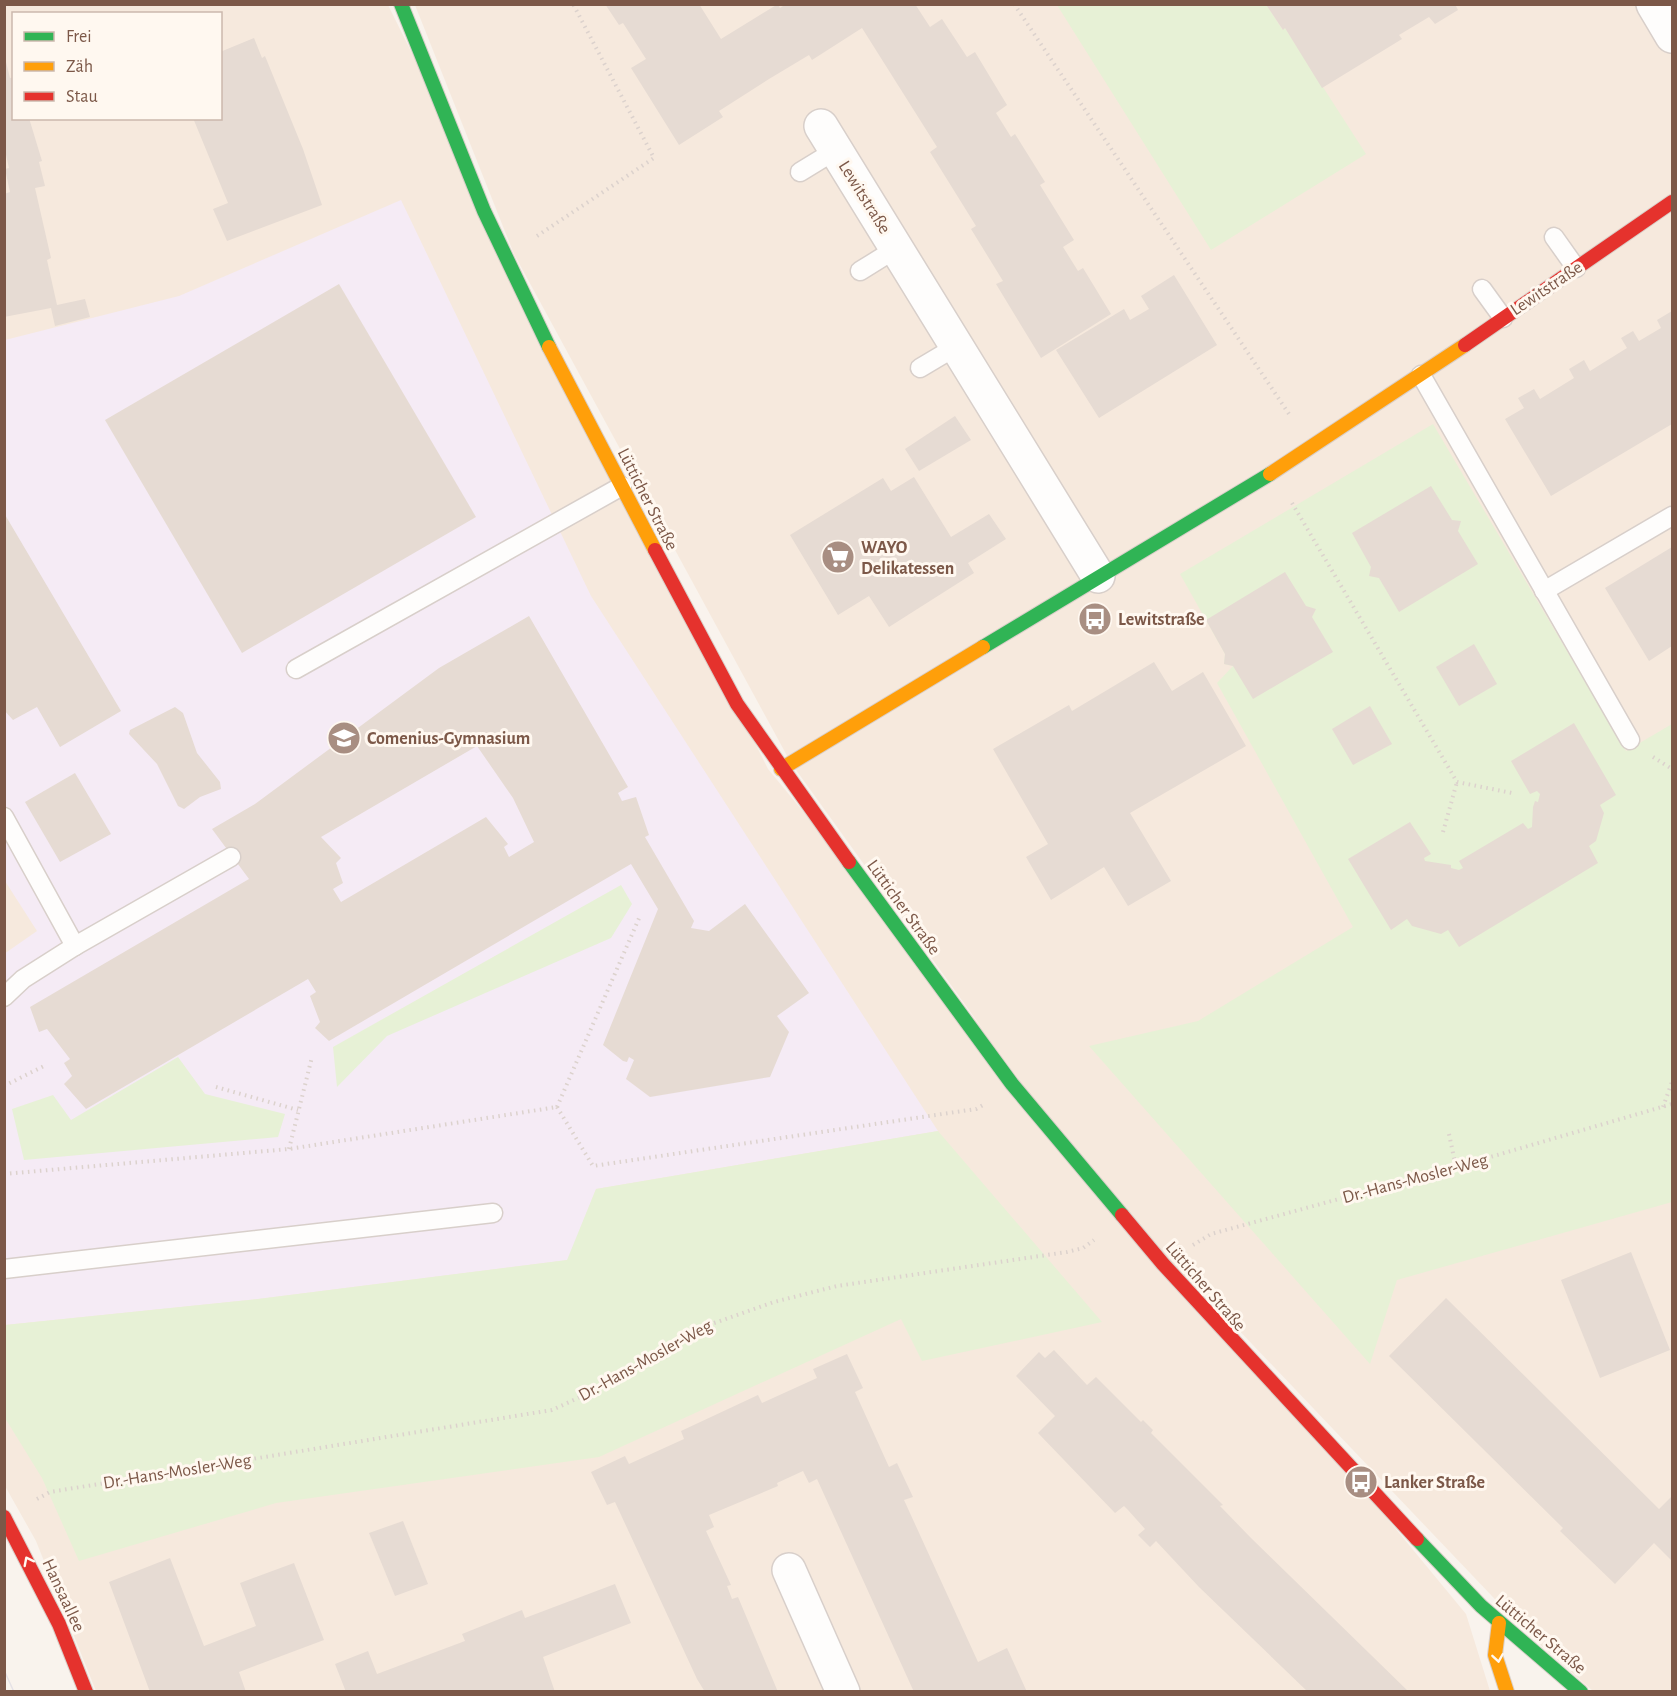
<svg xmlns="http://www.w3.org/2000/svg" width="1677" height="1696" viewBox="0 0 1677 1696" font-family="'Alegreya Sans',sans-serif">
<rect width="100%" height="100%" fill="#f9f3ed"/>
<g fill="#f6e9dd" fill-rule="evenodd">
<path d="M 4,5 L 388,5 L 768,769 L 1466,1614 L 1490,1691 L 96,1691 L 36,1541 L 5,1486 ZM 14,14 L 220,14 L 220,118 L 14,118 Z"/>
<path d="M 415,5 L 1672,5 L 1672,1691 L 1593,1691 L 1530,1636 L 1174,1262 L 1028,1092 L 791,763 L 514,254 Z"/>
</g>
<path fill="#f5ebf5" d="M 401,200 L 591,596 L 938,1131 L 596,1189 L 568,1260 L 258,1299 L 5,1325 L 4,954 L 37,931 L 5,881 L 5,340 L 179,296 Z"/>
<g fill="#e7f1d6">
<path d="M 1057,5 L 1270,5 L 1268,7 L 1282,29 L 1285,28 L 1366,154 L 1211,250 Z"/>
<path d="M 1433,424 L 1626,751 L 1672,724 L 1672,1202 L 1397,1280 L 1370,1364 L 1089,1046 L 1198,1021 L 1353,927 L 1217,683 L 1233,666 L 1224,664 L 1225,654 L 1180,574 Z"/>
<path d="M 621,885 L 632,904 L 611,938 L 387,1036 L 337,1087 L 333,1047 Z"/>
<path d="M 178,1057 L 205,1094 L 285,1114 L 278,1137 L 24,1160 L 12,1109 L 53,1095 L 71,1120 Z"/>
<path d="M 938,1131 L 1102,1322 L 922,1361 L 901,1319 L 599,1457 L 276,1503 L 79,1561 L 42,1478 L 5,1418 L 5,1325 L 258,1299 L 567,1260 L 596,1189 Z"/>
</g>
<g fill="#e6dbd3" fill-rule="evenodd">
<path d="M 605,4 L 699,4 L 721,39 L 778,4 L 780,8 L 786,4 L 915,4 L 930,27 L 942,19 L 967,57 L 975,52 L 1007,105 L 996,113 L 1011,137 L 1015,134 L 1045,182 L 1040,185 L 1074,240 L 1063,247 L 1078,271 L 1083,268 L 1111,314 L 1041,358 L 996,284 L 1003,281 L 971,229 L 976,226 L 930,152 L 937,147 L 862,28 L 812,60 L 809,55 L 769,79 L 719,111 L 723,117 L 679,145 L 631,68 L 646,59 L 623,23 L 619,25 Z"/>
<path d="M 1270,4 L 1455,4 L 1458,10 L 1435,24 L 1429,17 L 1399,35 L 1402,39 L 1322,88 L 1285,28 L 1283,30 L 1267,6 Z"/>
<path d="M 254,38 L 262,58 L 265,56 L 303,149 L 322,205 L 227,241 L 213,209 L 228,203 L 193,118 L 220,118 L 220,52 Z"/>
<path d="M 5,58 L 10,78 L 14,77 L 14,118 L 29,118 L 42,161 L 39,162 L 45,186 L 35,188 L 51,258 L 47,260 L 57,305 L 85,299 L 90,317 L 55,326 L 51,308 L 4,317 L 4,194 L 10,192 L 5,169 L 9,168 L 4,146 Z"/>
<path d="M 1174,275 L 1217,345 L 1099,418 L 1056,350 L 1124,309 L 1130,320 L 1149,309 L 1141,296 Z"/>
<path d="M 339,284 L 476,517 L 242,653 L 105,420 Z"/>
<path d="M 1672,311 L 1672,424 L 1551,496 L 1505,419 L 1524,408 L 1518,398 L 1534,389 L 1540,399 L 1574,378 L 1569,369 L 1584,360 L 1590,371 L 1627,348 L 1621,338 L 1633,331 L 1639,341 L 1661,328 L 1657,320 Z"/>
<path d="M 955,416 L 971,440 L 919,471 L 905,449 Z"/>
<path d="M 914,477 L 951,537 L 989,514 L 1006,539 L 968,563 L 974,573 L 889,627 L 869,596 L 838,615 L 790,535 L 883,478 L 891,491 Z"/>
<path d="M 1431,486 L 1452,520 L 1461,521 L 1458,531 L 1478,564 L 1399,612 L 1379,578 L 1369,576 L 1371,567 L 1352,533 Z"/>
<path d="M 4,513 L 121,711 L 60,747 L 37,707 L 13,720 L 4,710 Z"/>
<path d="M 1672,547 L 1672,646 L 1649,661 L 1605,588 Z"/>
<path d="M 1285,572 L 1306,606 L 1316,609 L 1312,617 L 1333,652 L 1253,699 L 1233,666 L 1224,664 L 1225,654 L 1206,620 Z"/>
<path d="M 529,616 L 628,787 L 618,793 L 622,801 L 636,797 L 649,835 L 645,837 L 694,921 L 691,928 L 709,931 L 745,904 L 809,993 L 777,1016 L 789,1032 L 770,1077 L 650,1097 L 626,1079 L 634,1060 L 629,1057 L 627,1062 L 623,1061 L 603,1045 L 658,909 L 631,864 L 329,1041 L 315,1028 L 320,1022 L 310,996 L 316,992 L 308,979 L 86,1109 L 64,1084 L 72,1076 L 64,1063 L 70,1059 L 47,1029 L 39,1032 L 30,1007 L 249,879 L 212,829 L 255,804 L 439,668 ZM 477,746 L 513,798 L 534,842 L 509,857 L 504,847 L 508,844 L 486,817 L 341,902 L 333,889 L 343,883 L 336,863 L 341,858 L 321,837 Z"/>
<path d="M 1474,644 L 1497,684 L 1459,706 L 1436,667 Z"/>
<path d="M 1154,662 L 1172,691 L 1203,672 L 1246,746 L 1130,813 L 1171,881 L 1128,906 L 1104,867 L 1051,900 L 1026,857 L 1048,844 L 993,749 L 1069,705 L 1072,711 Z"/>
<path d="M 1370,706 L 1392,744 L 1353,765 L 1332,729 Z"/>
<path d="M 175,707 L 183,713 L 197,753 L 220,782 L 221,789 L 200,797 L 184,809 L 178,806 L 157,764 L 129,734 L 130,730 Z"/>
<path d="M 1574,723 L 1616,795 L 1600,805 L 1604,813 L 1596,841 L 1589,846 L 1598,863 L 1459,947 L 1448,930 L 1441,934 L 1412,926 L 1407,919 L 1391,930 L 1348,859 L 1410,822 L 1431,854 L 1424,858 L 1425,861 L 1451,865 L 1451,868 L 1459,870 L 1463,868 L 1459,861 L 1523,823 L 1528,829 L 1532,827 L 1533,807 L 1535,801 L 1538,802 L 1540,794 L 1537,791 L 1530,794 L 1511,761 Z"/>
<path d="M 75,773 L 111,834 L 60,862 L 25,802 Z"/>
<path d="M 1631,1252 L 1670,1350 L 1600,1378 L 1561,1280 Z"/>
<path d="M 1446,1298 L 1659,1509 L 1672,1496 L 1672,1561 L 1654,1543 L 1615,1584 L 1560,1531 L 1563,1528 L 1389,1356 Z"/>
<path d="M 1054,1350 L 1087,1385 L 1096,1377 L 1141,1422 L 1143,1420 L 1153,1430 L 1151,1433 L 1223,1505 L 1220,1506 L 1251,1538 L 1409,1692 L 1308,1692 L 1199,1587 L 1156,1541 L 1150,1547 L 1138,1535 L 1145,1529 L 1128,1510 L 1124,1506 L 1115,1513 L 1038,1433 L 1055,1416 L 1016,1376 L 1039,1352 L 1045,1358 Z"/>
<path d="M 847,1354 L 863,1388 L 855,1392 L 889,1467 L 897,1463 L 913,1497 L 904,1500 L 978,1662 L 1007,1648 L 1027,1692 L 914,1692 L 817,1479 L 809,1483 L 803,1471 L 777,1483 L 778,1486 L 709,1515 L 714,1527 L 706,1531 L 731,1585 L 727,1586 L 732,1599 L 738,1597 L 778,1692 L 705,1692 L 697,1679 L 615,1502 L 607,1505 L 591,1472 L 625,1456 L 629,1464 L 684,1439 L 681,1431 L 758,1395 L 762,1403 L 817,1378 L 813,1369 Z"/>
<path d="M 403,1521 L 428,1584 L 395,1596 L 369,1533 Z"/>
<path d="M 170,1558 L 204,1646 L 256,1626 L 240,1583 L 294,1563 L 324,1640 L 239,1672 L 246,1692 L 150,1692 L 109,1582 Z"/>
<path d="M 615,1584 L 631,1623 L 543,1657 L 555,1692 L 346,1692 L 335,1664 L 368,1651 L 377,1674 L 465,1641 L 462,1634 L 522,1610 L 525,1618 Z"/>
</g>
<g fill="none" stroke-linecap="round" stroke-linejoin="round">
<defs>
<g id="lane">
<path d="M 800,172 L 836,150"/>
<path d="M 1554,237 L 1576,268"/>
<path d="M 860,271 L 897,248"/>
<path d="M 1482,289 L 1503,318"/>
<path d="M 920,368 L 957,346"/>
<path d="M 1421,375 L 1630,740"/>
<path d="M 1544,591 L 1672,516"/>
<path d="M 296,669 L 622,486"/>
<path d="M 4,817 L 75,946"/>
<path d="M 4,997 L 23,979 L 75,946 L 231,857"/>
<path d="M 4,1269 L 493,1213"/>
</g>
<g id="street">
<path d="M 1653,4 L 1672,36"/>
<path d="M 821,126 L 1098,576"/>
<path d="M 789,1570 L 843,1692"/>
</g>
<g id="fast">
<path d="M 401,4 L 484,211 L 549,347"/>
<path d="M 983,647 L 1270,474"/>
<path d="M 849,862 L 1012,1084 L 1122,1215"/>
<path d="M 1417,1539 L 1481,1606 L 1581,1692"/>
</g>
<g id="slow">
<path d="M 549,347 L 655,550"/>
<path d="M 1270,474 L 1465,345"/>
<path d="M 781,769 L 983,647"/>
<path d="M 1499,1623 L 1495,1655 L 1507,1692"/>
</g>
<g id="jam">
<path d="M 1465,345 L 1672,202"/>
<path d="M 655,550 L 737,704 L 849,862"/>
<path d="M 1122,1215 L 1163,1264 L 1417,1539"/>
<path d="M 4,1517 L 59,1624 L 86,1692"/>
</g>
</defs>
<use href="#lane" stroke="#d8cfca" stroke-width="21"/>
<use href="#street" stroke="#d8cfca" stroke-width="36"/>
<use href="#fast" stroke="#d9cfc9" stroke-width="16"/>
<use href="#slow" stroke="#d9cfc9" stroke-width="16"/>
<use href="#jam" stroke="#d9cfc9" stroke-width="16"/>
<g stroke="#dcd2cd" stroke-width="4" stroke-dasharray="1.5 4.5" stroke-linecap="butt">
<path d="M 1014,4 L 1291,417"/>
<path d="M 537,236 L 654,158 L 573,4"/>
<path d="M 1292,503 L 1457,782 L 1512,793"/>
<path d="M 1653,757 L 1672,769"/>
<path d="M 1443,832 L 1457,782"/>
<path d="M 4,1086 L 46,1065"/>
<path d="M 216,1087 L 298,1110"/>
<path d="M 557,1107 L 593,1166 L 976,1109 L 983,1105"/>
<path d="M 557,1107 L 640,916"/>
<path d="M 1663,1107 L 1672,1082"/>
<path d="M 1449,1134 L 1456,1167"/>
<path d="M 289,1149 L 312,1057"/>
<path d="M 4,1174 L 289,1149 L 557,1107"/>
<path d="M 1193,1245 L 1211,1234 L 1456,1167 L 1672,1104"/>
<path d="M 37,1499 L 50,1492 L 552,1410 L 615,1381 L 697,1329 L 774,1302 L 837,1286 L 1067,1252 L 1083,1248 L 1094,1240"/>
</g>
<use href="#lane" stroke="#fefdfc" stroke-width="18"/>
<use href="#street" stroke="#fefdfc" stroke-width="33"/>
<use href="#fast" stroke="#30b455" stroke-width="14"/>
<use href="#slow" stroke="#ff9f0a" stroke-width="14"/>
<use href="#jam" stroke="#e5322d" stroke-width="14"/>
<path stroke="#e5e2e6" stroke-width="1.5" d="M 4,1670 L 14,1692"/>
</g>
<defs><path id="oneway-chevron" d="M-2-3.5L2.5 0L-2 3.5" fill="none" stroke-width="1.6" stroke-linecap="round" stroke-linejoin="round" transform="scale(1.5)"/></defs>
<g stroke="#fff8f0">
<use href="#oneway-chevron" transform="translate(28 1561) rotate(-117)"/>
<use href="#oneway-chevron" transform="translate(1498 1658) rotate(81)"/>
</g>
<defs>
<symbol id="supermarket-disc" viewBox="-11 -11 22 22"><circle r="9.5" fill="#a88e82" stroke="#fff8f0"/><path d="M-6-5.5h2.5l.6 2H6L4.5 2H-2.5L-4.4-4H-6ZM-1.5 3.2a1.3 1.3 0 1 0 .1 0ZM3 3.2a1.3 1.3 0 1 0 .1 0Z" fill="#fff"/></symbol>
<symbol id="bus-disc" viewBox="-11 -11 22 22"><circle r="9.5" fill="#a88e82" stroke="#fff8f0"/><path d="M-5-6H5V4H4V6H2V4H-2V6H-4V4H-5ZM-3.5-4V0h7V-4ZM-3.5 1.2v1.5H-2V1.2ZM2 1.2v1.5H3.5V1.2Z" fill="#fff"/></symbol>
<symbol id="school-disc" viewBox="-11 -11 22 22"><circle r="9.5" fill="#a88e82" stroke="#fff8f0"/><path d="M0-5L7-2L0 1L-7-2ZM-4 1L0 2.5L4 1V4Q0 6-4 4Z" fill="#fff"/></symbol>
</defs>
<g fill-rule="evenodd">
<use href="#supermarket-disc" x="819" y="538" width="38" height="38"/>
<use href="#bus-disc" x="1076" y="600" width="38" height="38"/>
<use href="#school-disc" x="325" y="719" width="38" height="38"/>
<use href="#bus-disc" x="1342" y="1463" width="38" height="38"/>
</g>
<g text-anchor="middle" stroke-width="6" stroke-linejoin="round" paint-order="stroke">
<g font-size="18" fill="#7c5848" stroke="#fff8f0">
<text transform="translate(865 197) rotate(58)" y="6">Lewitstraße</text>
<text transform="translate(1546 288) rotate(-34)" y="6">Lewitstraße</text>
<text transform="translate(648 499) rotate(63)" y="6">Lütticher Straße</text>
<text transform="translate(904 907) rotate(54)" y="6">Lütticher Straße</text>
<text transform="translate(1415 1178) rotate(-15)" y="6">Dr.-Hans-Mosler-Weg</text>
<text transform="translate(1206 1286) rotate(49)" y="6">Lütticher Straße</text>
<text transform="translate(645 1360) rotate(-29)" y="6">Dr.-Hans-Mosler-Weg</text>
<text transform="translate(177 1471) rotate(-9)" y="6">Dr.-Hans-Mosler-Weg</text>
<text transform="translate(64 1595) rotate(65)" y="6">Hansaallee</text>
<text transform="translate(1541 1634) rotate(40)" y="6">Lütticher Straße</text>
</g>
<g font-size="18" font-weight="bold" fill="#7c5848" stroke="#fff8f0" text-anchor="start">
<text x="861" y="553">WAYO<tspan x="861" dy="21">Delikatessen</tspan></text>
<text x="1118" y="625">Lewitstraße</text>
<text x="367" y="744">Comenius-Gymnasium</text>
<text x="1384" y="1488">Lanker Straße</text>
</g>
</g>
<rect width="1677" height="1696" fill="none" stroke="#7c5848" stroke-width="12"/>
<rect x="12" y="12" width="210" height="108" fill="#fff8f0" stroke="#cbb8ad" stroke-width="1.5"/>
<rect x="24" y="32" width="30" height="9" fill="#30b455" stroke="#cbb8ad" stroke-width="1.5"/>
<text x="66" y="42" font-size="18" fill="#7c5848">Frei</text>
<rect x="24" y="62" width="30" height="9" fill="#ff9f0a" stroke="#cbb8ad" stroke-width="1.5"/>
<text x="66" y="72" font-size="18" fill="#7c5848">Zäh</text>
<rect x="24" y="92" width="30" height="9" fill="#e5322d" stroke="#cbb8ad" stroke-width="1.5"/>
<text x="66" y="102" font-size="18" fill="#7c5848">Stau</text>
</svg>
